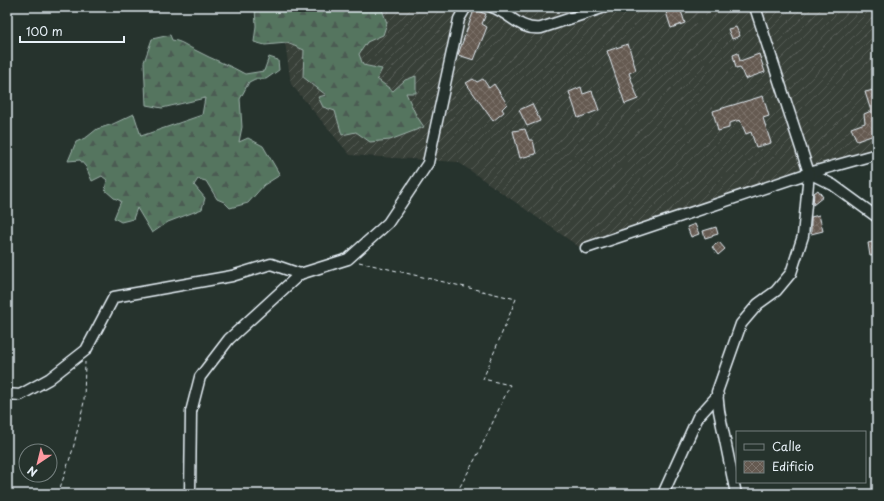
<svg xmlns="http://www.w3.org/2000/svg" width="884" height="501" viewBox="0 0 884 501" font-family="'Playpen Sans',sans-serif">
<defs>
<pattern id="industrial-furrows" width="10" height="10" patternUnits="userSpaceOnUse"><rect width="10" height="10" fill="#393f38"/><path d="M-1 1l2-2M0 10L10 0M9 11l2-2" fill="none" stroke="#565b56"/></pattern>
<pattern id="forest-firs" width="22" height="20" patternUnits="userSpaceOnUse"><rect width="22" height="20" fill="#54745e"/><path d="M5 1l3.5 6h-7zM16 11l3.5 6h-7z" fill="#4c5c53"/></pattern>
<pattern id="building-cross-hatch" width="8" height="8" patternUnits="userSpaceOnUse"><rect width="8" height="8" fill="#655a51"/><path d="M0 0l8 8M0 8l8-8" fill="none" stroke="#7b726b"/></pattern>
</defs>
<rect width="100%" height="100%" fill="#26332d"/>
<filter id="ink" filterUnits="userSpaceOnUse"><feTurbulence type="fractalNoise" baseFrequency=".025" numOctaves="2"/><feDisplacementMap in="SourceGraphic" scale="8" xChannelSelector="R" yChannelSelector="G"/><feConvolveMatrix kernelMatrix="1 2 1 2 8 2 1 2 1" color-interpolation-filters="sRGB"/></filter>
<g filter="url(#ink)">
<path fill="url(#industrial-furrows)" d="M 280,7 L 877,7 L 877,156 L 585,251 L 458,162 L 350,155 L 291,84 Z"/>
<g fill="url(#forest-firs)" stroke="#9eb2ab">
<path d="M 255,7 L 381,7 L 387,23 L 383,35 L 367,42 L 359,54 L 363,65 L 382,69 L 377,79 L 393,91 L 405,80 L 416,76 L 416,93 L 406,93 L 416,115 L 424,127 L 390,140 L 370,142 L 356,132 L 342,135 L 335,111 L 323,107 L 318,97 L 326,95 L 303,77 L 304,50 L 287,43 L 265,45 L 254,42 L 256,26 Z"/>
<path d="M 170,35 L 172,40 C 182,41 188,47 197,51 C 213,60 230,65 245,74 L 264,71 L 269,57 L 278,60 L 279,70 L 266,79 L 255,79 L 249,82 L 240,99 L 242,127 L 239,142 L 248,138 L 263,146 L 280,175 L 264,185 L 248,203 L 230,208 L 224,202 L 217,199 L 206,181 L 198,179 L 194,185 L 205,198 L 202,209 L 168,222 L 152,233 L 137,208 L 133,219 L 121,222 L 114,218 L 121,201 L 114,198 L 105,190 L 107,180 L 102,176 L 92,181 L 86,167 L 80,160 L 68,161 L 76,142 L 87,137 L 97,129 L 113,124 L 134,114 L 141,136 L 202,115 L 205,98 L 162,108 L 146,105 L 144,62 L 152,39 Z"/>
</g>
<g fill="url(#building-cross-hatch)" stroke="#e8f1f8">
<path d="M 680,8 L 685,23 L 671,28 L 666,12 Z"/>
<path d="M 474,10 L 486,14 L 482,24 L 487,27 L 474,60 L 458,55 Z"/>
<path d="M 736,27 L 740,36 L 732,39 L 728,29 Z"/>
<path d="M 628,44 L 636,70 L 629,73 L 638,99 L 625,104 L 607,51 Z"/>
<path d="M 738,53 L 740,61 L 759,54 L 765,72 L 745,79 L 740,67 L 736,68 L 733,55 Z"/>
<path d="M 473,79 L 477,82 L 483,79 L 489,88 L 494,84 L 507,104 L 502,109 L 504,112 L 493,121 L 466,83 Z"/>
<path d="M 581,87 L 583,94 L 592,91 L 599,110 L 578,118 L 569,92 Z"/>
<path d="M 874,90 L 875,94 L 877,93 L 877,134 L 857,141 L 851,128 L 865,123 L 864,114 L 871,111 L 865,92 Z"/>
<path d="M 763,96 L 769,116 L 763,118 L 771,143 L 756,147 L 751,132 L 746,134 L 740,120 L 729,123 L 729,128 L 718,131 L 713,111 Z"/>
<path d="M 532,104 L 540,121 L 527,126 L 519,110 Z"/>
<path d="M 525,129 L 529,140 L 533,140 L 536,154 L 520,158 L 513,131 Z"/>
<path d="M 818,190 L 823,197 L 813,205 L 814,193 Z"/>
<path d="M 819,215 L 823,231 L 811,234 L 811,217 Z"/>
<path d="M 695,224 L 699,234 L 691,237 L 687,227 Z"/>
<path d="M 716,227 L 718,234 L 705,238 L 703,231 Z"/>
<path d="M 877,241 L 877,255 L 870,256 L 868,243 Z"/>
<path d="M 719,242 L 725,249 L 718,255 L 712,247 Z"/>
</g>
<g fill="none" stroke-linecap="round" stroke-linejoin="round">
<defs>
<g id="minor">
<path d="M 492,7 C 510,13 520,31 541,28 L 605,7"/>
<path d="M 755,7 L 809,173 L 833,185 L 877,217"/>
<path d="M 586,248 L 809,173 L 877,154"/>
<path d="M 7,394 L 20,395 L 49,379 L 86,350 L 114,297 L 232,276 L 271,264 L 300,274"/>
<path d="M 190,494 L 191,412 L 200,377 L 229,339 L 300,274 L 348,259 L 388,223 L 428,163 L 459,19 L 466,7"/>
<path d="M 663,494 L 698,417 L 718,395"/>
<path d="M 736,494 L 719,411 L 717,392 L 741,324 L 758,304 L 776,291 L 791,273 L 803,236 L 809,173"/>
</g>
</defs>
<use href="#minor" stroke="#e8f1f8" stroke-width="13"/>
<g stroke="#e8f1f8" stroke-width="1" stroke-dasharray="4 3" stroke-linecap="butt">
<path d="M 359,262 L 516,299 L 483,379 L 510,385 L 479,452 L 456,494"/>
<path d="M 58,494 L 73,449 L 84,402 L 85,362"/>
</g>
<use href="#minor" stroke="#26332d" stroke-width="10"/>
</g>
</g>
<rect width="884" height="501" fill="none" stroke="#26332d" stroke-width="24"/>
<rect x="12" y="12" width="860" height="477" fill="none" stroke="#e8f1f8" stroke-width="1.5" filter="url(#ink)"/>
<rect x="736" y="431" width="130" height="52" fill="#26332d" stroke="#747f7e"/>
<rect x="744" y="444" width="20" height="6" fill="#26332d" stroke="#747f7e"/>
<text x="772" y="451" font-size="12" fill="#e8f1f8">Calle</text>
<rect x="744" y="461" width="20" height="12" fill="url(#building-cross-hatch)" stroke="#747f7e"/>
<text x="772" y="471" font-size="12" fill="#e8f1f8">Edificio</text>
<g transform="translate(38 463) rotate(215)"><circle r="19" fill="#26332d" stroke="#747f7e"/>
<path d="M0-3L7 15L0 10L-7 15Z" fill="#ff9aa2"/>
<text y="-6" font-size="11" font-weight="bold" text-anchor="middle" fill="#e8f1f8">N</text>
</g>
<path d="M20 36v6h104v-6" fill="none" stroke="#e8f1f8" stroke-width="2"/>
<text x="26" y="36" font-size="12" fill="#e8f1f8" stroke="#26332d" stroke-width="3" paint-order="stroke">100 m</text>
</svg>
